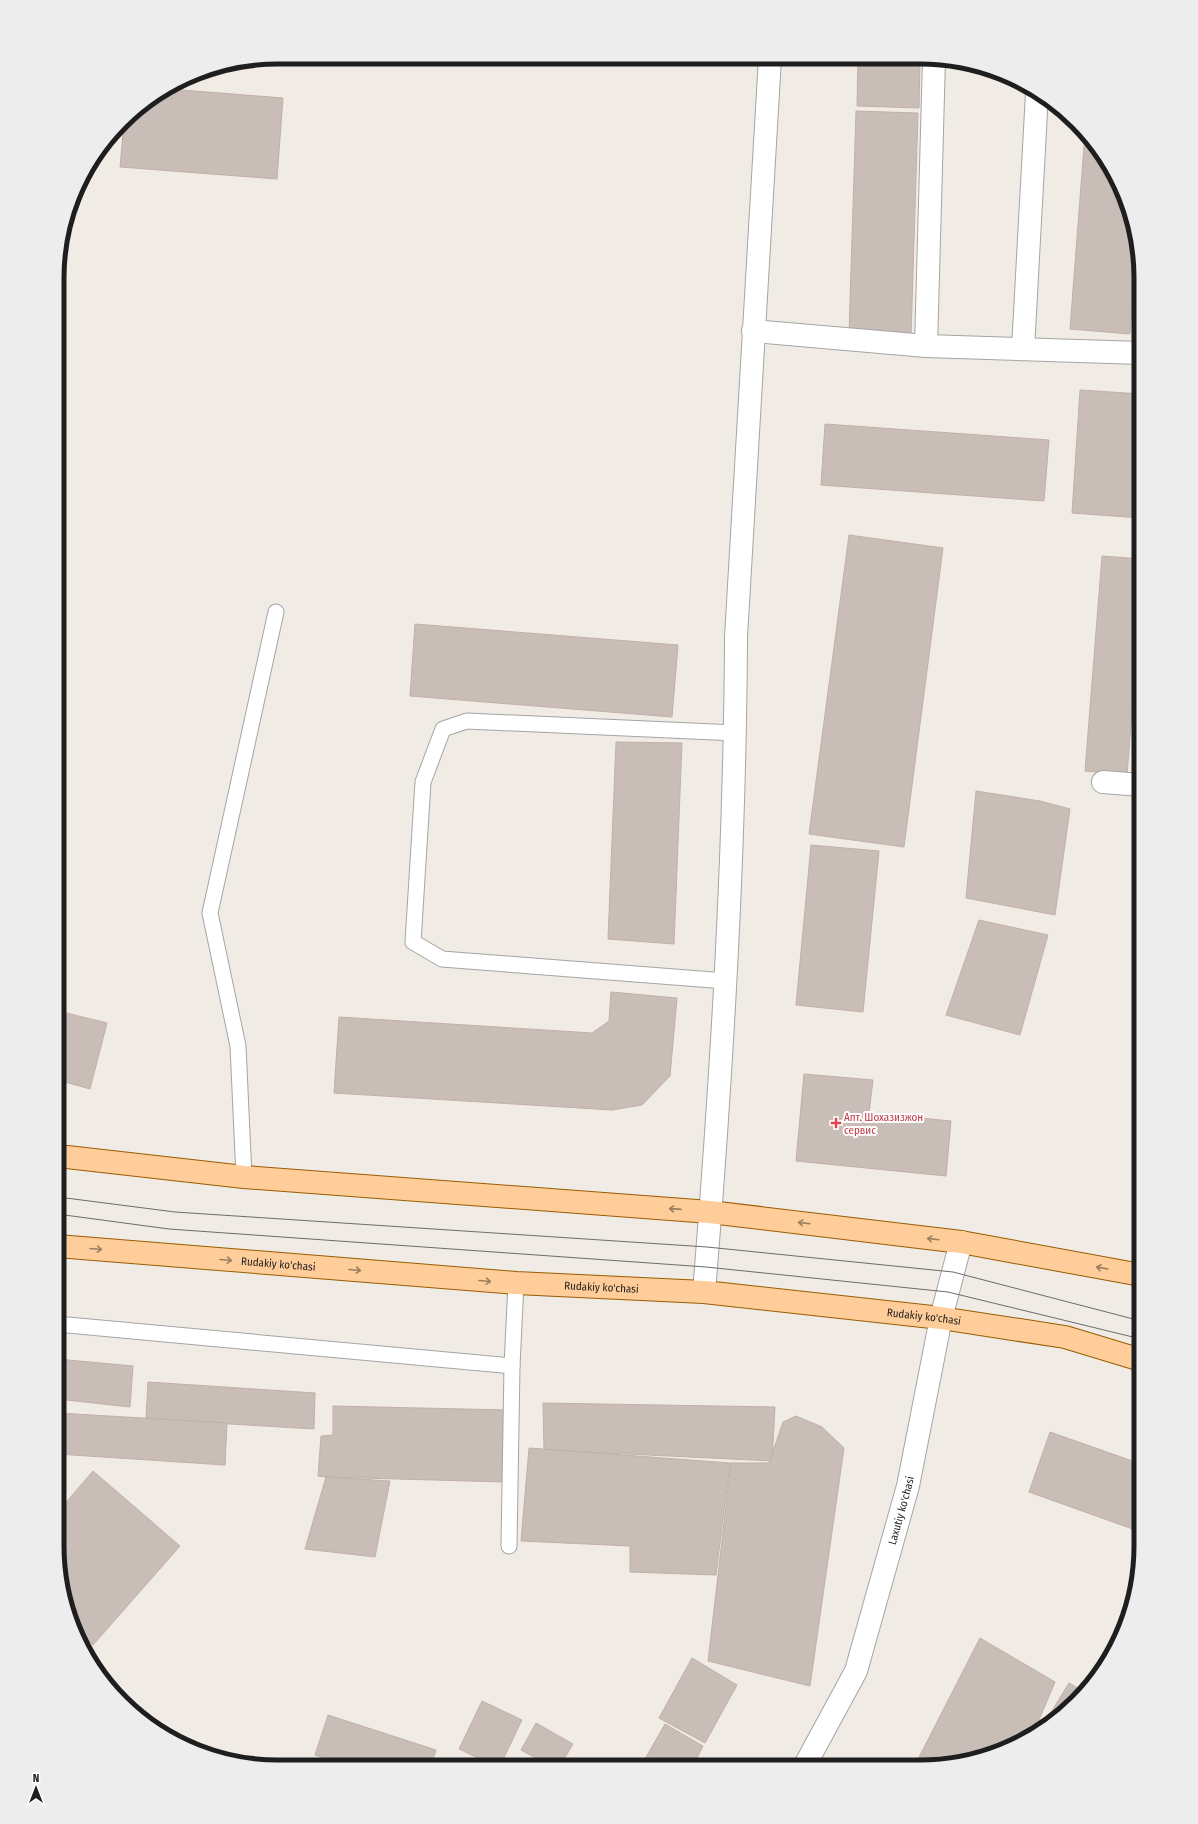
<svg xmlns="http://www.w3.org/2000/svg" width="1198" height="1824" viewBox="0 0 1198 1824" font-family="'Fira Sans Condensed',sans-serif">
<rect width="100%" height="100%" fill="#f0ebe4"/>
<g fill="#c8bdb7" stroke="#c3b0a5">
<path d="M 858,59 L 920,59 L 919,108 L 857,106 Z"/>
<path d="M 169,89 L 283,98 L 277,179 L 120,167 L 124,123 L 132,112 Z"/>
<path d="M 856,111 L 918,113 L 911,336 L 849,334 Z"/>
<path d="M 1085,133 L 1095,144 L 1124,193 L 1136,255 L 1130,334 L 1070,329 Z"/>
<path d="M 1080,390 L 1141,394 L 1141,518 L 1072,513 Z"/>
<path d="M 825,424 L 1049,440 L 1044,501 L 821,485 Z"/>
<path d="M 849,535 L 943,548 L 904,847 L 809,834 Z"/>
<path d="M 1102,556 L 1141,559 L 1141,596 L 1127,775 L 1085,771 Z"/>
<path d="M 415,624 L 678,645 L 672,717 L 410,696 Z"/>
<path d="M 616,742 L 682,743 L 674,944 L 608,939 Z"/>
<path d="M 976,791 L 1040,801 L 1070,809 L 1055,915 L 966,898 Z"/>
<path d="M 811,845 L 879,851 L 863,1012 L 796,1005 Z"/>
<path d="M 979,920 L 1048,935 L 1020,1035 L 946,1015 Z"/>
<path d="M 611,992 L 677,998 L 670,1076 L 642,1105 L 612,1110 L 334,1093 L 339,1017 L 592,1033 L 609,1021 Z"/>
<path d="M 58,1011 L 107,1023 L 90,1089 L 58,1080 Z"/>
<path d="M 804,1074 L 873,1080 L 869,1113 L 951,1121 L 946,1176 L 796,1161 Z"/>
<path d="M 57,1359 L 133,1366 L 130,1407 L 57,1399 Z"/>
<path d="M 148,1382 L 315,1393 L 314,1429 L 146,1419 Z"/>
<path d="M 543,1403 L 775,1407 L 772,1461 L 544,1450 Z"/>
<path d="M 333,1406 L 508,1410 L 505,1482 L 326,1477 L 318,1476 L 321,1436 L 333,1435 Z"/>
<path d="M 58,1413 L 227,1423 L 225,1465 L 57,1454 Z"/>
<path d="M 796,1416 L 822,1427 L 844,1448 L 810,1686 L 708,1661 L 731,1463 L 769,1463 L 783,1422 Z"/>
<path d="M 1050,1432 L 1141,1464 L 1141,1532 L 1029,1492 Z"/>
<path d="M 529,1448 L 730,1463 L 716,1575 L 630,1572 L 630,1546 L 521,1541 Z"/>
<path d="M 93,1471 L 180,1546 L 93,1645 L 73,1628 L 57,1546 L 57,1513 Z"/>
<path d="M 326,1477 L 390,1481 L 375,1557 L 305,1549 Z"/>
<path d="M 980,1638 L 1055,1682 L 1033,1734 L 1005,1750 L 914,1767 Z"/>
<path d="M 692,1658 L 737,1685 L 705,1743 L 659,1718 Z"/>
<path d="M 1069,1683 L 1083,1691 L 1055,1721 L 1043,1728 L 1042,1727 Z"/>
<path d="M 482,1701 L 522,1720 L 500,1766 L 495,1766 L 459,1749 Z"/>
<path d="M 328,1715 L 436,1750 L 431,1766 L 346,1765 L 315,1755 Z"/>
<path d="M 536,1723 L 573,1744 L 560,1766 L 550,1766 L 521,1750 Z"/>
<path d="M 665,1724 L 703,1746 L 693,1766 L 641,1766 Z"/>
</g>
<g fill="none" stroke-linecap="round" stroke-linejoin="round">
<defs>
<g id="service">
<path d="M 726,981 L 442,959 L 413,942 L 423,782 L 443,729 L 467,721 L 736,733"/>
<path d="M 244,1177 L 238,1046 L 210,913 L 276,612"/>
<path d="M 57,1324 L 512,1366"/>
<path d="M 509,1546 L 512,1366 L 516,1283"/>
</g>
<g id="minor">
<path d="M 753,331 L 926,346 L 1141,353"/>
<path d="M 926,346 L 934,59"/>
<path d="M 1023,349 L 1037,93"/>
<path d="M 1103,782 L 1141,785"/>
<path d="M 704,1292 C 722,1074 735,855 736,637 L 770,58"/>
</g>
<g id="tertiary">
<path id="s1" d="M 804,1767 L 856,1671 L 908,1486 L 941,1318 L 961,1242"/>
</g>
<g id="primary">
<path d="M 58,1156 L 244,1177 L 710,1212 L 961,1242 L 1141,1275"/>
<path id="s2" d="M 57,1246 L 516,1283 L 704,1292 L 941,1318 L 1065,1337 L 1141,1360"/>
</g>
</defs>
<use href="#service" stroke="#a5a5a5" stroke-width="17"/>
<use href="#minor" stroke="#a5a5a5" stroke-width="24"/>
<use href="#tertiary" stroke="#a5a5a5" stroke-width="24"/>
<use href="#primary" stroke="#995c00" stroke-width="24"/>
<use href="#service" stroke="#fff" stroke-width="15"/>
<use href="#minor" stroke="#fff" stroke-width="22"/>
<use href="#tertiary" stroke="#fff" stroke-width="22"/>
<use href="#primary" stroke="#ffcd9a" stroke-width="22"/>
<g stroke="#6c6c6c" stroke-width="1">
<path d="M 58,1197 L 175,1212 L 707,1247 L 953,1272 L 1141,1321"/>
<path d="M 57,1214 L 169,1229 L 706,1267 L 948,1292 L 1141,1339"/>
</g>
</g>
<defs><path id="oneway-shaft" d="M-6 0H5M1.5-3L5.5 0L1.5 3" fill="none" stroke-width="1.6" stroke-linecap="round" stroke-linejoin="round"/></defs>
<g stroke="#9a7e62">
<use href="#oneway-shaft" transform="translate(675 1209) rotate(-176)"/>
<use href="#oneway-shaft" transform="translate(804 1223) rotate(-173)"/>
<use href="#oneway-shaft" transform="translate(933 1239) rotate(-173)"/>
<use href="#oneway-shaft" transform="translate(96 1249) rotate(5)"/>
<use href="#oneway-shaft" transform="translate(226 1260) rotate(5)"/>
<use href="#oneway-shaft" transform="translate(1102 1268) rotate(-170)"/>
<use href="#oneway-shaft" transform="translate(355 1270) rotate(5)"/>
<use href="#oneway-shaft" transform="translate(485 1281) rotate(5)"/>
</g>
<path fill="#e0444e" stroke="#fff" stroke-width="1.5" d="M834 1117h4v4h4v4h-4v4h-4v-4h-4v-4h4z"/>
<g text-anchor="middle" stroke-width="4" stroke-linejoin="round" paint-order="stroke">
<g font-size="11" fill="#be3a42" stroke="#fff" text-anchor="start">
<text x="844" y="1121">Апт. Шохазизжон<tspan x="844" dy="13">сервис</tspan></text>
</g>
<g font-size="11" fill="#1e1e1e" stroke="#fff">
<text dy="4" stroke="none"><textPath href="#s2" startOffset="222">Rudakiy ko'chasi</textPath></text>
<text dy="4" stroke="none"><textPath href="#s2" startOffset="546">Rudakiy ko'chasi</textPath></text>
<text dy="4" stroke="none"><textPath href="#s2" startOffset="870">Rudakiy ko'chasi</textPath></text>
<text dy="4" stroke="none"><textPath href="#s1" startOffset="276">Laxutiy ko'chasi</textPath></text>
</g>
</g>
<path d="M0 0H1198V1824H0ZM278 64H920A214 214 0 0 1 1134 278V1546A214 214 0 0 1 920 1760H278A214 214 0 0 1 64 1546V278A214 214 0 0 1 278 64Z" fill="#ededed" fill-rule="evenodd"/>
<path fill="none" stroke="#1e1e1e" stroke-width="5" d="M278 64H920A214 214 0 0 1 1134 278V1546A214 214 0 0 1 920 1760H278A214 214 0 0 1 64 1546V278A214 214 0 0 1 278 64Z"/>
<g transform="translate(36 1788)" stroke="#ffffff" stroke-width="3" paint-order="stroke">
<path d="M0-3L7 15L0 10L-7 15Z" fill="#1e1e1e"/>
<text y="-6" font-size="11" font-weight="bold" text-anchor="middle" fill="#1e1e1e">N</text>
</g>
</svg>
